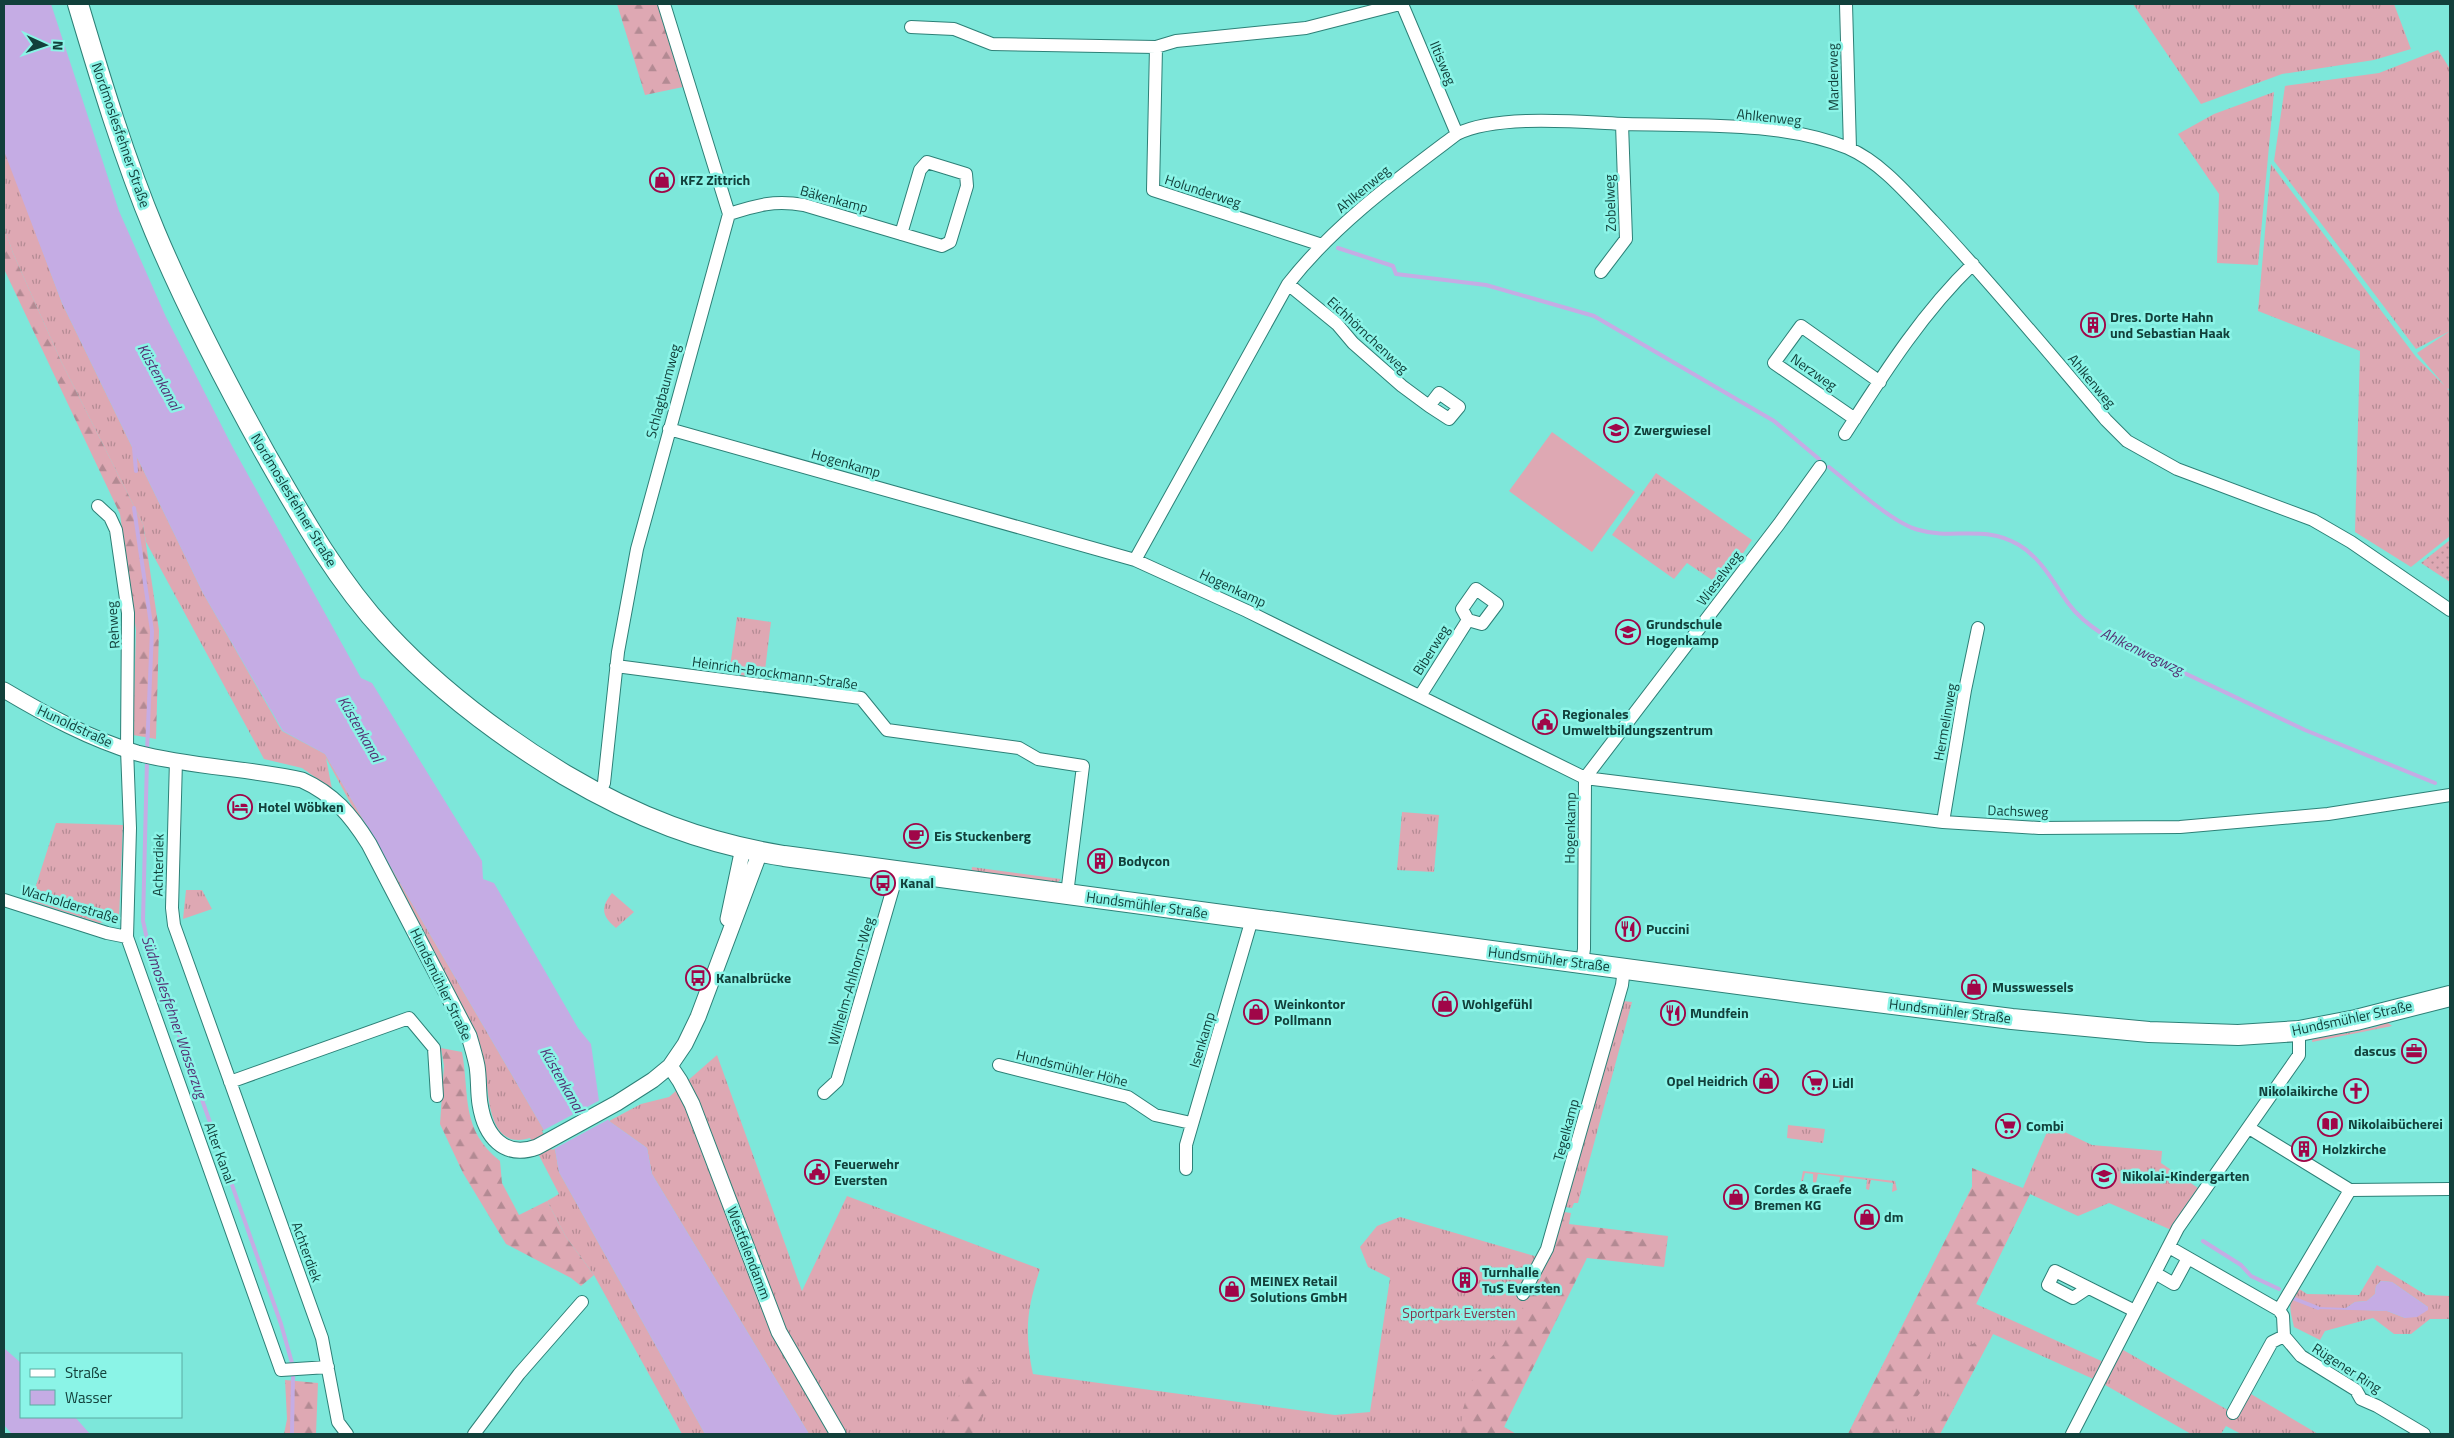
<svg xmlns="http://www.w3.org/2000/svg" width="2454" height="1438" viewBox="0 0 2454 1438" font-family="'Titillium Web',sans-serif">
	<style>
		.grass { fill: url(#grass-tufts); fill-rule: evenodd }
		.forest { fill: url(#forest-firs) }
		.garden { fill: url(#garden-dots) }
		.pitch { fill: #dea8b3 }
		.water { fill: #c5ace4 }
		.pier { fill: #7de7da }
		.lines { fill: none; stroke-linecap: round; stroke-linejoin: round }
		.stream { stroke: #c5ace4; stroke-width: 4 }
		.minor-casing { stroke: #2d8077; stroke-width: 14 }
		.tertiary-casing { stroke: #2d8077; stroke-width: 17 }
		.primary-casing { stroke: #2d8077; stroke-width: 22 }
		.minor { stroke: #fff; stroke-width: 12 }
		.tertiary { stroke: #fff; stroke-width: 15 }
		.primary { stroke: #fff; stroke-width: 20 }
		.labels { text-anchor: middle; stroke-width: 5; stroke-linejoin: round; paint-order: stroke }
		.street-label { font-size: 14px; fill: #12403b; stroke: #8bf4e7 }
		.poi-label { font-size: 14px; font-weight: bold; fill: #12403b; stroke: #8bf4e7; text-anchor: start }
		.park-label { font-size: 14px; fill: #86354c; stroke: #8bf4e7 }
		.water-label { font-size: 15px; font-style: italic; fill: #543275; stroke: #8bf4e7 }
	</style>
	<defs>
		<pattern id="grass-tufts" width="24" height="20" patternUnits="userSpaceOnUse" patternTransform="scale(1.25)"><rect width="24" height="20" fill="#dea8b3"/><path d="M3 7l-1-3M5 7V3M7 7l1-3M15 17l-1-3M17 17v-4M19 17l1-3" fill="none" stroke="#b38a93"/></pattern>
		<pattern id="forest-firs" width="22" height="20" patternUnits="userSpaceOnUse" patternTransform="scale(1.25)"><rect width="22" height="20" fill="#dea8b3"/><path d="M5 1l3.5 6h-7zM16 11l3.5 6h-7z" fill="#b38a93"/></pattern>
		<pattern id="garden-dots" width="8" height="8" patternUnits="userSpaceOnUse" patternTransform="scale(1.25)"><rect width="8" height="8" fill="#dea8b3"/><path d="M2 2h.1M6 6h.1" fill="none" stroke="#b38a93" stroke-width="1.8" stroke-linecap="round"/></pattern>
	</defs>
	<rect width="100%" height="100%" fill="#7de7da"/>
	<path class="grass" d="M2133,4H2394L2411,49L2374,60L2282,74L2201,104Z
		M2438,50L2450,69V331L2416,349L2274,161L2285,86L2379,73Z
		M2274,92L2258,265L2217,263L2219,194L2178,134L2214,114Z
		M4,148L62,303L203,593L282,731L325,754L555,1149L559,1172L705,1434H682L594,1275L566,1237L547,1201L559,1194L530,1138C487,1151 489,1094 485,1067C483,1056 478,1044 475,1034L326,758L332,789L302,768L264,759L146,542L143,524L61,361L13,253L4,227Z
		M2271,164L2416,357L2445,386L2417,353L2450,331V390L2447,388L2450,392V536L2411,567L2355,532L2360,351L2258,311Z
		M1656,473L1752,540L1721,586L1687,563L1674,579L1612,535Z
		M737,617L771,622L764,678L729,674Z
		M1402,812L1439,815L1434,872L1397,870Z
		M56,823L123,825L119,919L99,923L31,901Z
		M972,867L1061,879L1056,884L971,874Z
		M186,890H202L212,909L183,919Z
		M612,893L634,912L616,928C602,916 600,908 612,893Z
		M1623,1001L1632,1002L1578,1203H1574L1572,1208L1565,1207Z
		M2387,1022L2392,1026L2312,1042L2313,1035L2333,1032L2342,1034L2376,1027Z
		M717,1055L802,1291L847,1196L1040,1269C1027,1309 1024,1331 1033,1374L1335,1415L1370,1412L1390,1278L1368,1267L1360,1247L1377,1226L1400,1217L1538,1257L1504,1427L1516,1434H809L652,1174L647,1148L609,1121L641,1104L669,1097Z
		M1788,1125L1825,1129L1823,1143L1787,1138Z
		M2050,1125L2092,1145L2162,1151L2161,1163L2204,1192L2176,1232L2109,1203L2078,1216L2030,1194L1976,1304L2108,1364L2118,1347L2233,1413L2246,1391L2318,1434H2241L2226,1426L2221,1434H2191L2100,1382L1993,1334L1940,1434H1848L1972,1187V1168L2023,1188Z
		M1803,1171L1895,1181L1897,1190L1892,1192L1893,1183L1871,1180L1869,1190L1866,1189L1867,1180L1844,1177L1842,1186H1839L1840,1177L1818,1174L1816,1183L1813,1182V1174L1805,1173L1803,1181H1801Z
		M2377,1265L2426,1295L2450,1296V1319H2430L2411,1334H2394L2373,1318L2325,1331L2320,1340L2294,1327C2290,1309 2287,1304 2298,1288L2307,1294L2359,1295ZM2381,1281L2392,1282L2428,1307L2405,1318L2387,1311L2318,1308H2346L2355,1302L2367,1301L2375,1294L2376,1286Z"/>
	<path class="forest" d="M617,4H659L683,87L645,95Z
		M4,227L13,253L61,361L143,524L159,630L156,739L133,735L136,630L120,514L4,269Z
		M441,1048L462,1052C470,1096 460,1129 500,1161L502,1183L519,1215L547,1201L566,1237L594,1275L581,1286L571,1278L506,1244L463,1173L440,1124L444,1066Z
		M1972,1168L2023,1189L2030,1194L1976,1304L1955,1311L1931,1351L1920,1393L1888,1434H1848L1972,1187Z
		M1564,1212L1571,1213L1569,1224L1668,1236L1664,1267L1587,1258L1504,1427L1516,1434H1461L1462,1412L1474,1375L1503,1345L1554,1248Z
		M1993,1334L1940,1434H1927L1945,1402L1960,1350Z
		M973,1365L995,1383L979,1427L982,1434H941Z
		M285,1380L318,1383L316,1434H284L287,1419Z"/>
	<path class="garden" d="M2450,540V582L2421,563Z"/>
	<path class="pitch" d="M1552,432L1635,492L1592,552L1509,491Z"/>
	<path class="water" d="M4,4H51L119,211L166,317L232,446L361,678L372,683L482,861L483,879L494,883L578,1028L591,1044L599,1101L609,1121L647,1148L652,1174L809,1434H705L559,1172L555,1149L325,754L283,731L203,593L62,303L4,151Z
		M2381,1281L2392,1282L2428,1307V1310L2417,1317L2405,1318L2387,1311L2318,1309V1307L2346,1308L2355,1302L2367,1301L2375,1294L2376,1286Z
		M4,1348L21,1363V1417H75L90,1434H12L4,1425Z"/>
	<path class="pier" d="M602,1099L611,1118L552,1150L542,1131Z"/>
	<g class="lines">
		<path class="stream" d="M1338,248L1393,266L1396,274L1486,285L1594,316L1774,421L1819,459
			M134,448L136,471
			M1829,467C1852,485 1892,523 1919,530C1953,540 1984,524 2019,545C2041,558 2053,582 2068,603C2078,617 2090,626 2104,635L2305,730L2435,783
			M134,508L152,631L147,751
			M147,760L143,921L150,952L281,1324L292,1363
			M2203,1241L2241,1265L2251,1276L2279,1289
			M2295,1299L2318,1308
			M292,1434L293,1376"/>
		<defs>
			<path id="minor" d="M1402,4L1457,134
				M1846,4L1850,149
				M911,27L954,29L992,44L1156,47L1176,41L1306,28L1400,4
				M1156,47L1153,190L1322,245
				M729,214C757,205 774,200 804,205L942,246L950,242L967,186L966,174L927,162L920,170L901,234
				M1601,272L1626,239L1622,124
				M1288,284L1337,324L1353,343L1402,386L1429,406L1439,393L1459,407L1449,419L1429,406
				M1855,419L1774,363L1801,326L1880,382
				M669,429L1135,560L1247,611L1585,778L1584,949L1582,963
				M1845,434C1883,375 1922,313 1973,264
				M98,506L110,517L116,530L128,613L127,749L130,828L127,937L281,1370L328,1367
				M1135,560L1288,284C1335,224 1396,180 1457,134C1497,114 1580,122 1625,124C1696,126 1782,121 1848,148C1882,163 1908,195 1933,221C1993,285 2049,353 2106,420L2127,441L2177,469L2313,520L2351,542L2450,610
				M616,666L861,698L887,730L1019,748L1038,759L1083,766L1067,894
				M1420,696L1468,620L1482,624L1497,604L1476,589L1462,609L1468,620
				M176,760L172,908L174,925L322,1338L338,1422L347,1434
				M1585,778L1943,822L2039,828L2180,827L2328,814L2450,795
				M1585,778L1779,524L1820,467
				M599,795L604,783L618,652L637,549L729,214L664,4
				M1943,822L1965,690L1978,628
				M4,900L107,933L127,937
				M999,1065L1128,1097L1155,1115L1191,1123
				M230,1082L409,1018L434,1048L437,1096
				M824,1093L837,1081L898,871
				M2249,1128L2350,1190
				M1186,1169V1145L1252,919
				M2169,1247L2279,1310
				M2155,1273L2174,1284L2188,1258
				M2088,1288L2073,1298L2048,1285L2055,1271L2135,1311
				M1523,1294L1547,1249L1622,985L1624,968
				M2284,1336L2301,1356L2356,1390L2361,1399L2377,1406L2424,1434
				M2233,1413L2272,1342L2284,1336L2283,1316L2279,1310L2350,1190L2450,1189
				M474,1434L519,1374L582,1302
				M2072,1434L2178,1228L2299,1055V1031"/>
			<path id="tertiary" d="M4,690C46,715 90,739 137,753C190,767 248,768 302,780C333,794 351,815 369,844L469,1036C472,1046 475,1056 477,1066C479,1078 478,1092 480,1104C485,1136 504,1159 537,1147L617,1103L653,1080L670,1066L685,1044L698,1017L760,852
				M728,919L743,848
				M670,1066L680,1081L692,1104L779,1332L838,1434"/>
			<path id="primary" d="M78,4C101,81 124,158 155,232C187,308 225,381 265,453C301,516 336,579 386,633C439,690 499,735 565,775C636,817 703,843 784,856L1805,993L2012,1019L2149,1032L2238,1035L2299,1031L2356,1020L2450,996"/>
		</defs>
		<use href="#minor" class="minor-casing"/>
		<use href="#tertiary" class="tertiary-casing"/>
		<use href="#primary" class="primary-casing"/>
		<use href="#minor" class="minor"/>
		<use href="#tertiary" class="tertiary"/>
		<use href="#primary" class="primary"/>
	</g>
	<defs>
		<symbol id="shop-ring" viewBox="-11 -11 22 22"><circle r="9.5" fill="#8bf4e7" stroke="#a00648" stroke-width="1.5"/><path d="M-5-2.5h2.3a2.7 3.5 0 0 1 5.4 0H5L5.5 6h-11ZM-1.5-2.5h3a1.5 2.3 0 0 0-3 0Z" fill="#a00648"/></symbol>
		<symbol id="building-ring" viewBox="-11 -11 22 22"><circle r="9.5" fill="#8bf4e7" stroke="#a00648" stroke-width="1.5"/><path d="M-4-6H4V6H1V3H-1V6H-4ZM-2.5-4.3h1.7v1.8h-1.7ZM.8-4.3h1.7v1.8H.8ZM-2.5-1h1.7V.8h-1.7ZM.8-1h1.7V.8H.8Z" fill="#a00648"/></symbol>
		<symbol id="school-ring" viewBox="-11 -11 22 22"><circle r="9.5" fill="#8bf4e7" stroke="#a00648" stroke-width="1.5"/><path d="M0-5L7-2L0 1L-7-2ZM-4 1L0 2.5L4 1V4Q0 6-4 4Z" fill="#a00648"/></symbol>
		<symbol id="civic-ring" viewBox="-11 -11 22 22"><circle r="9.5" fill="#8bf4e7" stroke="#a00648" stroke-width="1.5"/><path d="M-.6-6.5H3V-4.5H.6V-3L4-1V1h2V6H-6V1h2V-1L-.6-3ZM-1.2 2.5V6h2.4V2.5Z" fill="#a00648"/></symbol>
		<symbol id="hotel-ring" viewBox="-11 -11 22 22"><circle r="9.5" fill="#8bf4e7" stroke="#a00648" stroke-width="1.5"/><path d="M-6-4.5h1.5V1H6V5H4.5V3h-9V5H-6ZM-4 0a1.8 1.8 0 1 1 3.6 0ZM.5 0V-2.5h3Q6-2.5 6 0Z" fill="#a00648"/></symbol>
		<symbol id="cafe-ring" viewBox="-11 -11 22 22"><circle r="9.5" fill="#8bf4e7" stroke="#a00648" stroke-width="1.5"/><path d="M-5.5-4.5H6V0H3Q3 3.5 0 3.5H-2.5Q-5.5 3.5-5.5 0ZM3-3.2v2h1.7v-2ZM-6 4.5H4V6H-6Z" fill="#a00648"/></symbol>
		<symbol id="bus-ring" viewBox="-11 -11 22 22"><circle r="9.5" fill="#8bf4e7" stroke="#a00648" stroke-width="1.5"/><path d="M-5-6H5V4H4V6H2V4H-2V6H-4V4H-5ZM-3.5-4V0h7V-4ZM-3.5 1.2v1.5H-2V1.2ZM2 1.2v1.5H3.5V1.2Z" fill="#a00648"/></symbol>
		<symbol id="restaurant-ring" viewBox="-11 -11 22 22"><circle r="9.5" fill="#8bf4e7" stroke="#a00648" stroke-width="1.5"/><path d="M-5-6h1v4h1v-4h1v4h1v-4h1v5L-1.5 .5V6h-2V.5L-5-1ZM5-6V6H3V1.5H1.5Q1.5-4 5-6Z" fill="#a00648"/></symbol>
		<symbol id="office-ring" viewBox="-11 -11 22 22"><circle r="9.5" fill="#8bf4e7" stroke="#a00648" stroke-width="1.5"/><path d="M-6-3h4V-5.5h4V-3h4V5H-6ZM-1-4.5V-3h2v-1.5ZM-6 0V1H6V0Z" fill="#a00648"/></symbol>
		<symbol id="supermarket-ring" viewBox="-11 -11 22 22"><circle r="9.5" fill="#8bf4e7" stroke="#a00648" stroke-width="1.5"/><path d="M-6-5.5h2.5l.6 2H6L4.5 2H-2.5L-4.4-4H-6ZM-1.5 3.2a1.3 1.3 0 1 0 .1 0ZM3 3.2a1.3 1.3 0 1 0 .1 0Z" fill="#a00648"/></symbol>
		<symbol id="church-ring" viewBox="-11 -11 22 22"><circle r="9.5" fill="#8bf4e7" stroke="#a00648" stroke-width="1.5"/><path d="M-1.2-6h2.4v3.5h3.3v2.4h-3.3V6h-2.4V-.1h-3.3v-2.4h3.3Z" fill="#a00648"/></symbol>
		<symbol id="library-ring" viewBox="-11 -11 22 22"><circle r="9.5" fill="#8bf4e7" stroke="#a00648" stroke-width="1.5"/><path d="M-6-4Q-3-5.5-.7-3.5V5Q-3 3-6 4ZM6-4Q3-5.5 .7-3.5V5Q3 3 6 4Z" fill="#a00648"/></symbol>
	</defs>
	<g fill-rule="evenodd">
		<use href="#shop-ring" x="648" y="166" width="28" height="28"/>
		<use href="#building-ring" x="2079" y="311" width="28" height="28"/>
		<use href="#school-ring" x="1602" y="416" width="28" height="28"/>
		<use href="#school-ring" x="1614" y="618" width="28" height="28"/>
		<use href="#civic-ring" x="1531" y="708" width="28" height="28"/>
		<use href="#hotel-ring" x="226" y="793" width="28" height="28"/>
		<use href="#cafe-ring" x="902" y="822" width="28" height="28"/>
		<use href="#building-ring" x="1086" y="847" width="28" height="28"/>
		<use href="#bus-ring" x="869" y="869" width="28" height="28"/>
		<use href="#restaurant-ring" x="1614" y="915" width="28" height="28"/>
		<use href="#bus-ring" x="684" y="964" width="28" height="28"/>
		<use href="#shop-ring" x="1960" y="973" width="28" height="28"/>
		<use href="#shop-ring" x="1431" y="990" width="28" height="28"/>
		<use href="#shop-ring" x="1242" y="998" width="28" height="28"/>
		<use href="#restaurant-ring" x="1659" y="999" width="28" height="28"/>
		<use href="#office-ring" x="2400" y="1037" width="28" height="28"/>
		<use href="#shop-ring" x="1752" y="1067" width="28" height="28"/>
		<use href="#supermarket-ring" x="1801" y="1069" width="28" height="28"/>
		<use href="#church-ring" x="2342" y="1077" width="28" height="28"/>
		<use href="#library-ring" x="2316" y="1110" width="28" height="28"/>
		<use href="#supermarket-ring" x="1994" y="1112" width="28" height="28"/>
		<use href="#building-ring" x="2290" y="1135" width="28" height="28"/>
		<use href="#civic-ring" x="803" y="1158" width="28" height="28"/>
		<use href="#school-ring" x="2090" y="1162" width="28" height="28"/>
		<use href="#shop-ring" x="1722" y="1183" width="28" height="28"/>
		<use href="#shop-ring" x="1853" y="1203" width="28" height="28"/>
		<use href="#building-ring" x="1451" y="1266" width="28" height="28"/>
		<use href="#shop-ring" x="1218" y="1275" width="28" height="28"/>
	</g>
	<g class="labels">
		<g class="street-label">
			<text transform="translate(1443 63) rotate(67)" y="5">Iltisweg</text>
			<text transform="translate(1833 77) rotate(-91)" y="5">Marderweg</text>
			<text transform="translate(1769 117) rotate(6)" y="5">Ahlkenweg</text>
			<text transform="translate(121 135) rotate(71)" y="5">Nordmoslesfehner Straße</text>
			<text transform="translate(1363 189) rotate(-40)" y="5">Ahlkenweg</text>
			<text transform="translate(1203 191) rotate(18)" y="5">Holunderweg</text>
			<text transform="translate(834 199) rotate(15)" y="5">Bäkenkamp</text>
			<text transform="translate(1610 203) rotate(-92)" y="5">Zobelweg</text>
			<text transform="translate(1368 335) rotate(43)" y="5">Eichhörnchenweg</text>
			<text transform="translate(1814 372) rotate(35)" y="5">Nerzweg</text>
			<text transform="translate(2092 381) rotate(50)" y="5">Ahlkenweg</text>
			<text transform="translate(663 391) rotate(-75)" y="5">Schlagbaumweg</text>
			<text transform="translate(846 463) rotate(16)" y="5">Hogenkamp</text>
			<text transform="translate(294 500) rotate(59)" y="5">Nordmoslesfehner Straße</text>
			<text transform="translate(1719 578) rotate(-53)" y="5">Wieselweg</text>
			<text transform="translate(1233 588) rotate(25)" y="5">Hogenkamp</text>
			<text transform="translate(113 625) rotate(-94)" y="5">Rehweg</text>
			<text transform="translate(1431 650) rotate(-58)" y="5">Biberweg</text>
			<text transform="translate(775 673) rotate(8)" y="5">Heinrich-Brockmann-Straße</text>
			<text transform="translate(1945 722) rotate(-80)" y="5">Hermelinweg</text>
			<text transform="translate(75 726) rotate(25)" y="5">Hunoldstraße</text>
			<text transform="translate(2018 811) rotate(2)" y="5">Dachsweg</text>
			<text transform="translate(1570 828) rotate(-89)" y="5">Hogenkamp</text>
			<text transform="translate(158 865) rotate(-89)" y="5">Achterdiek</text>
			<text transform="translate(70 904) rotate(17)" y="5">Wacholderstraße</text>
			<text transform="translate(1147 905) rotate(8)" y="5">Hundsmühler Straße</text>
			<text transform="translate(1549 959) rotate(7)" y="5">Hundsmühler Straße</text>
			<text transform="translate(851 981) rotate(-74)" y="5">Wilhelm-Ahlhorn-Weg</text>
			<text transform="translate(441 984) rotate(64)" y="5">Hundsmühler Straße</text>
			<text transform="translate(1950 1011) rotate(7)" y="5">Hundsmühler Straße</text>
			<text transform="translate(2352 1018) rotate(-12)" y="5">Hundsmühler Straße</text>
			<text transform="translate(1202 1040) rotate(-73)" y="5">Isenkamp</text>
			<text transform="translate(1072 1068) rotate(14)" y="5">Hundsmühler Höhe</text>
			<text transform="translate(1566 1130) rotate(-75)" y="5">Tegelkamp</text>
			<text transform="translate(220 1153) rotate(70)" y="5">Alter Kanal</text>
			<text transform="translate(307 1252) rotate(70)" y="5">Achterdiek</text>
			<text transform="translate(749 1253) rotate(69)" y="5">Westfalendamm</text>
			<text transform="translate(2347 1368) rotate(33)" y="5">Rügener Ring</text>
		</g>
		<g class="poi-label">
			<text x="680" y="185">KFZ Zittrich</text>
			<text x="2110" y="322">Dres. Dorte Hahn<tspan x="2110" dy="16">und Sebastian Haak</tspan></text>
			<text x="1634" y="435">Zwergwiesel</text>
			<text x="1646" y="629">Grundschule<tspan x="1646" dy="16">Hogenkamp</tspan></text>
			<text x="1562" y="719">Regionales<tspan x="1562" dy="16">Umweltbildungszentrum</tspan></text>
			<text x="258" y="812">Hotel Wöbken</text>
			<text x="934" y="841">Eis Stuckenberg</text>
			<text x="1118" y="866">Bodycon</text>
			<text x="900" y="888">Kanal</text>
			<text x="1646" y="934">Puccini</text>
			<text x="716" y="983">Kanalbrücke</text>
			<text x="1992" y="992">Musswessels</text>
			<text x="1274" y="1009">Weinkontor<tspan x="1274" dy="16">Pollmann</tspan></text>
			<text x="1462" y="1009">Wohlgefühl</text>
			<text x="1690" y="1018">Mundfein</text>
			<text x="2396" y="1056" text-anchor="end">dascus</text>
			<text x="1748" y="1086" text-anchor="end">Opel Heidrich</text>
			<text x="1832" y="1088">Lidl</text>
			<text x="2338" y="1096" text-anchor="end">Nikolaikirche</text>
			<text x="2348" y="1129">Nikolaibücherei</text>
			<text x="2026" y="1131">Combi</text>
			<text x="2322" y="1154">Holzkirche</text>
			<text x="834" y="1169">Feuerwehr<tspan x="834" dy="16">Eversten</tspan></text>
			<text x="2122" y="1181">Nikolai-Kindergarten</text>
			<text x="1754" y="1194">Cordes &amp; Graefe<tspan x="1754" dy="16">Bremen KG</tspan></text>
			<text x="1884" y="1222">dm</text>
			<text x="1482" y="1277">Turnhalle<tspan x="1482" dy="16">TuS Eversten</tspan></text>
			<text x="1250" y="1286">MEINEX Retail<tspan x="1250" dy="16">Solutions GmbH</tspan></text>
		</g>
		<g class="park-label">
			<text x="1459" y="1318">Sportpark Eversten</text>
		</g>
		<g class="water-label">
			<text transform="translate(159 377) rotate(61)" y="5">Küstenkanal</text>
			<text transform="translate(2143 652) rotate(26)" y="5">Ahlkenwegwzg.</text>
			<text transform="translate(360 729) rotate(60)" y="5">Küstenkanal</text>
			<text transform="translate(174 1017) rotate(71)" y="5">Südmoslesfehner Wasserzug</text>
			<text transform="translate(562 1080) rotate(60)" y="5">Küstenkanal</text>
		</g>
	</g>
	<rect width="2454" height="1438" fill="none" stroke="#12403b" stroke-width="10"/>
	<rect x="20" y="1353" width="162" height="65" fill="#8bf4e7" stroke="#5baca2"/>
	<rect x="30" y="1369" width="25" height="8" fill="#ffffff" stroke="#5baca2"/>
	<text x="65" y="1378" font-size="15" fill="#12403b">Straße</text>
	<rect x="30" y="1390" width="25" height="15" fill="#c5ace4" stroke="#5baca2"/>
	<text x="65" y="1403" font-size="15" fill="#12403b">Wasser</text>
	<g transform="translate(45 45) rotate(93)" stroke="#8bf4e7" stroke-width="4" paint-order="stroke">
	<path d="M0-4L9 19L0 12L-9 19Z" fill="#12403b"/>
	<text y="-8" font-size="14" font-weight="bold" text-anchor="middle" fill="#12403b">N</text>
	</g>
</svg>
